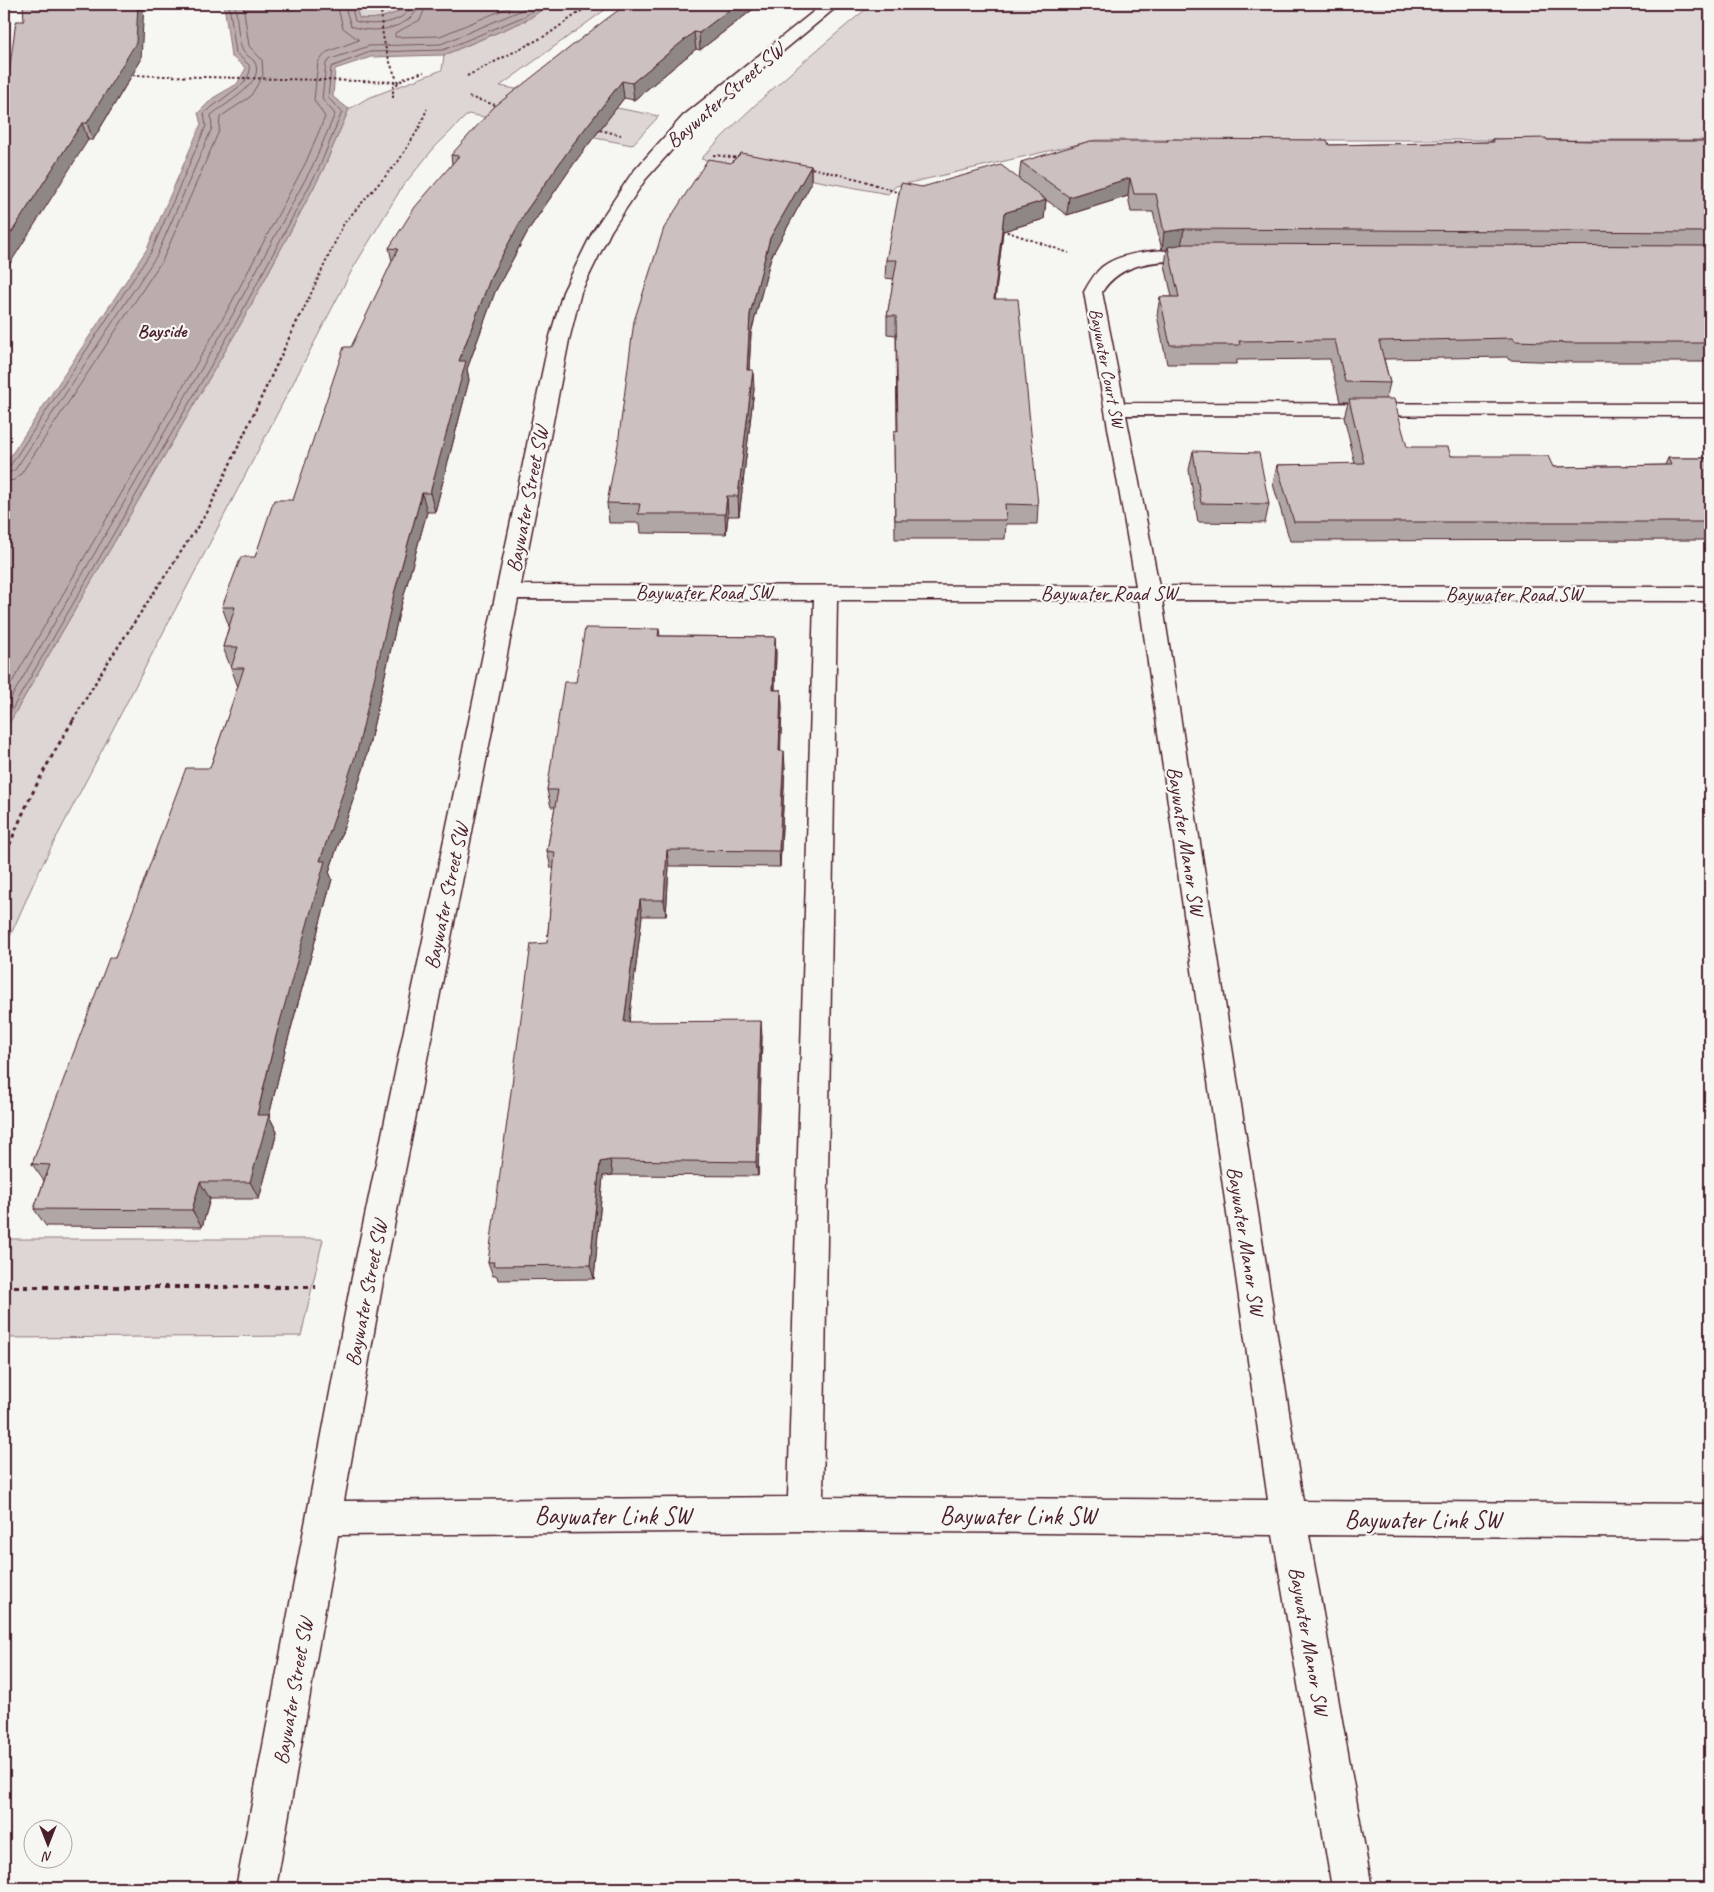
<svg xmlns="http://www.w3.org/2000/svg" width="1714" height="1892" viewBox="0 0 1714 1892" font-family="Caveat,sans-serif">
	<style>
		.green { fill: #ddd6d5; stroke: #947a80 }
		.water { fill: #bbadae; stroke: #8e747a }
		.lines { fill: none; stroke-linecap: round; stroke-linejoin: round }
		.shore { stroke: #77585f; stroke-width: 1 }
		.minor-casing { stroke: #4a1f2b; stroke-width: 3 }
		.path-far3 { stroke: #4a1f2b; stroke-width: 2; stroke-dasharray: 2.5 2.5; stroke-linecap: butt }
		.path-far2 { stroke: #4a1f2b; stroke-width: 2.5; stroke-dasharray: 3 3; stroke-linecap: butt }
		.path-far1 { stroke: #4a1f2b; stroke-width: 3; stroke-dasharray: 4 4; stroke-linecap: butt }
		.path { stroke: #4a1f2b; stroke-width: 4; stroke-dasharray: 5 5; stroke-linecap: butt }
		.minor { fill: #f6f6f2; fill-rule: evenodd }
		.wall { fill: #afa6a5; stroke: #4a1f2b }
		.shaded-wall { fill: #8f8786; stroke: #4a1f2b }
		.building { fill: #ccc1c0; stroke: #4a1f2b }
		.labels { text-anchor: middle; stroke-width: 4.5; stroke-linejoin: round; paint-order: stroke }
		.far-street-label { font-size: 18px; fill: #4a1f2b; stroke: #f6f6f2 }
		.far-neighbourhood-label { font-size: 19px; font-weight: bold; fill: #4a1f2b; stroke: #f6f6f2 }
		.street-label { font-size: 21px; fill: #4a1f2b; stroke: #f6f6f2 }
		.near-street-label { font-size: 25px; fill: #4a1f2b; stroke: #f6f6f2 }
	</style>
	<rect width="100%" height="100%" fill="#f6f6f2"/>
	<filter id="ink" filterUnits="userSpaceOnUse"><feTurbulence type="fractalNoise" baseFrequency=".02" numOctaves="2"/><feDisplacementMap in="SourceGraphic" scale="10" xChannelSelector="R" yChannelSelector="G"/><feConvolveMatrix kernelMatrix="1 2 1 2 8 2 1 2 1" color-interpolation-filters="sRGB"/></filter>
	<g filter="url(#ink)">
		<path class="green" d="M355,4H411C395,15 378,21 359,18Z
			M550,4H613L500,86L659,116L632,145L468,114L434,148L402,187L352,270L38,873L4,950V732L243,320L323,170L349,109L368,98L442,70L444,55L527,20Z
			M872,4H1710V140H1096L896,186L888,194L701,159C754,102 813,53 872,4Z
			M4,1239H323L301,1336L4,1338Z"/>
		<path class="water" d="M224,4H355L359,18C378,21 395,15 411,4H550L527,20L444,55L371,57L335,69L333,97L349,109L323,170L243,320L4,732V466L147,249L201,124L198,113L213,98L237,84L246,68L231,56Z"/>
		<g class="lines">
			<path class="shore" d="M344,4L351,26C374,35 411,29 420,4
				M351,4L355,21C373,27 405,24 413,4
				M427,4L420,20L395,33V37L440,36L517,4
				M4,468L10,466L151,252L206,126L204,113L244,83L250,72L249,65L236,53L229,4
				M4,475L15,470L157,255L212,128L211,115C223,105 268,82 254,61C251,57 245,55 243,51C238,43 237,15 235,4
				M4,482L14,480L21,474L163,259L219,131L220,117L250,97L263,75L262,60L249,46L243,4
				M4,696L227,311L306,162L325,117L314,100L318,62L327,52L359,40L343,28L337,4
				M4,710L233,314L313,165L335,114L322,99L326,63L331,59L369,46L441,44L522,10L531,4
				M4,723L239,317L319,168L342,112L328,98L331,67L370,52L443,50L525,16L542,4"/>
			<defs>
				<path id="minor" d="M823,4H840L695,124L645,180L611,231L581,292L569,340L521,585L1136,586L1084,292C1089,283 1094,274 1102,267C1126,248 1175,250 1204,249L1211,251L1213,255L1211,259L1204,261C1168,261 1124,257 1102,292L1124,403L1710,404V416L1126,415L1159,586L1710,587V601L1162,600L1303,1501L1710,1504V1538L1309,1535L1372,1888H1332L1273,1535L805,1531L338,1535L276,1888H236L350,1287L549,340L563,292L593,231L632,173L683,116ZM518,599L814,600L788,1497L344,1501L382,1287ZM837,600H1139L1268,1500L823,1497Z"/>
			</defs>
			<use href="#minor" class="minor-casing"/>
			<path class="path-far3" d="M128,75L398,82C387,58 379,31 382,4
				M467,76L547,35L591,4
				M469,97L499,106
				M393,98V87L405,78L424,72
				M595,129L621,135
				M713,155L739,158
				M807,167L862,180L902,194
				M1002,230L1069,253
				M300,317L344,223L398,162L419,128L427,109"/>
			<path class="path-far2" d="M73,720L106,665L208,511L300,315"/>
			<path class="path-far1" d="M4,860C22,810 46,764 74,719"/>
			<path class="path" d="M4,1287H316"/>
			<use href="#minor" class="minor"/>
		</g>
		<path class="wall" d="M627,4H760L700,50L696,49L634,100L624,98L575,162L529,229L495,292L467,369L469,380L435,512H427L399,613L364,767L329,872L332,879L284,1054L269,1116L277,1132L259,1199H210L202,1227L46,1226L34,1209L44,1181L32,1164L115,958L210,768L238,687L231,668V666H230L223,647L229,626L222,607L293,500L392,261L389,248L452,164L451,155Z
			M141,60L93,140H88L8,80Z
			M1168,139L1329,145L1491,142L1492,139L1595,141H1710V362H1565L1509,360L1507,357L1384,359L1390,383L1386,399L1407,447L1451,456L1553,467L1665,465L1668,458H1710V540L1290,541L1273,484L1277,465L1355,464L1344,417L1348,402H1340L1330,359L1237,360L1236,364H1167L1157,315L1160,297H1172L1165,265L1167,250H1162L1153,212H1131L1128,196L1067,215L1034,191L1046,200L1044,219L1003,231L995,299L1038,505L1037,524H1006L1005,539H895L894,431H897L896,335L887,334V316L894,279L885,278L886,260L922,187L1019,179L1021,162L1168,141Z
			M731,163L811,166V184L771,257L751,333L749,370L754,389L739,516H728L726,534L641,533L640,523H609L607,503Z
			M1193,451L1269,504L1265,523L1198,522L1189,470Z
			M659,629L660,636L775,637L776,654L775,690H781L782,707L780,751L785,767L780,867L669,866L666,916H642L629,1022L762,1036L758,1176L613,1175L603,1176L594,1279L498,1280L497,1276H493L488,1262L547,943L554,868H551L547,851L555,807H551L547,790L576,682Z"/>
		<path class="shaded-wall" d="M138,4H144L141,60L93,140L87,123Z
			M737,4H760L700,50L699,33Z
			M694,32L696,49L634,100L632,83Z
			M622,81L624,98L575,162L529,229L495,292L467,369L469,380L435,512L430,493L459,361L492,274L526,211L573,144Z
			M82,123L88,140L4,273V244Z
			M811,166V184L771,257L751,333L748,389L747,370L750,314L770,238Z
			M1130,178L1128,196L1067,215L1069,197Z
			M1046,200L1044,219L1003,231L993,318L994,299L1004,213Z
			M1184,229L1181,247H1168L1167,250H1162L1164,232Z
			M753,370L754,389L739,516L738,496Z
			M422,493L427,512L399,613L364,767L329,872L332,879L284,1054L269,1116L277,1132L259,1199L250,1182L257,1115L276,1036L320,861Z
			M727,496L728,516L726,534L725,514Z
			M775,637L776,654L774,707L773,690Z
			M781,690L782,707L780,767L779,751Z
			M784,751L785,767L780,867L779,851Z
			M667,850L669,866L666,916L664,900Z
			M640,900L642,916L627,1038L624,1022Z
			M761,1021L762,1036L758,1176L756,1162Z
			M610,1160L613,1175L603,1176L594,1279L590,1265L600,1162Z
			M200,1182L210,1199L202,1227L192,1210Z"/>
		<path class="building" d="M23,4H138L136,43L87,123H82L4,244V85L8,80L16,21H24Z
			M627,4H737L699,33L694,32L632,83L622,81L573,144L526,211L492,274L459,361H466L430,493H422L394,594L358,748L320,861H325L276,1036L257,1115H269L250,1182H200L192,1210L34,1209L50,1165L32,1164L109,958H115L186,768H210L244,668H231L238,647H223L235,607H222L241,557H255L274,500H293L344,347H351L398,249L389,248L415,207L459,156L451,155L494,107L605,20Z
			M1546,138L1547,140L1595,141H1710V232L1184,229L1164,232L1156,194H1134L1130,178L1069,197L1021,162L1090,141H1168V139L1327,140L1329,145L1494,142L1492,139Z
			M741,153L811,166L770,238L750,314L747,370H753L738,496H727L725,514H638L640,504L607,503L618,444L634,321L664,228L708,159L731,163Z
			M1001,165L1046,200L1004,213L994,299H1018L1038,505L1005,504L1006,520H895L894,431H898L896,316H887L897,260H886L901,183L922,187Z
			M1184,244L1710,246V343H1572L1515,341L1513,338L1379,341L1390,383L1345,382L1335,340L1239,341L1240,345H1170L1160,297H1179L1168,247Z
			M1349,399H1394L1407,447H1448L1451,456H1548L1553,467L1671,465L1668,458H1710V522H1294L1277,465L1364,463Z
			M1193,451L1259,453L1269,504L1201,503Z
			M585,628L659,629L658,636L775,637L773,690H781L779,751H784L779,851L667,850L664,900H640L624,1022L761,1021L756,1162L610,1160L600,1162L590,1265L493,1266L494,1262H488L531,944L547,943L555,852L547,851L558,790H547L564,682H576Z"/>
	</g>
	<g class="labels">
		<g class="far-street-label">
			<text transform="translate(1107 368) rotate(79)" y="6">Baywater Court SW</text>
		</g>
		<g class="far-neighbourhood-label">
			<text x="162" y="337">Bayside</text>
		</g>
		<g class="street-label">
			<text transform="translate(725 95) rotate(-41)" y="7">Baywater Street SW</text>
			<text transform="translate(527 499) rotate(-79)" y="7">Baywater Street SW</text>
			<text x="704" y="599">Baywater Road SW</text>
			<text x="1109" y="600">Baywater Road SW</text>
			<text x="1514" y="601">Baywater Road SW</text>
			<text transform="translate(1186 841) rotate(81)" y="7">Baywater Manor SW</text>
			<text transform="translate(446 896) rotate(-78)" y="7">Baywater Street SW</text>
			<text transform="translate(1246 1241) rotate(81)" y="7">Baywater Manor SW</text>
			<text transform="translate(366 1293) rotate(-79)" y="7">Baywater Street SW</text>
			<text transform="translate(1309 1641) rotate(80)" y="7">Baywater Manor SW</text>
			<text transform="translate(293 1691) rotate(-80)" y="7">Baywater Street SW</text>
		</g>
		<g class="near-street-label">
			<text x="613" y="1524">Baywater Link SW</text>
			<text x="1018" y="1524">Baywater Link SW</text>
			<text x="1423" y="1528">Baywater Link SW</text>
		</g>
	</g>
	<rect width="1714" height="1892" fill="none" stroke="#f6f6f2" stroke-width="20"/>
	<rect x="10" y="10" width="1694" height="1872" fill="none" stroke="#4a1f2b" stroke-width="2" filter="url(#ink)"/>
	<g transform="translate(48 1844) rotate(180)"><circle r="24" fill="#f6f6f2" stroke="#b1a0a2"/>
	<path d="M0-4L9 19L0 12L-9 19Z" fill="#4a1f2b"/>
	<text y="-8" font-size="14" font-weight="bold" text-anchor="middle" fill="#4a1f2b">N</text>
	</g>
</svg>
